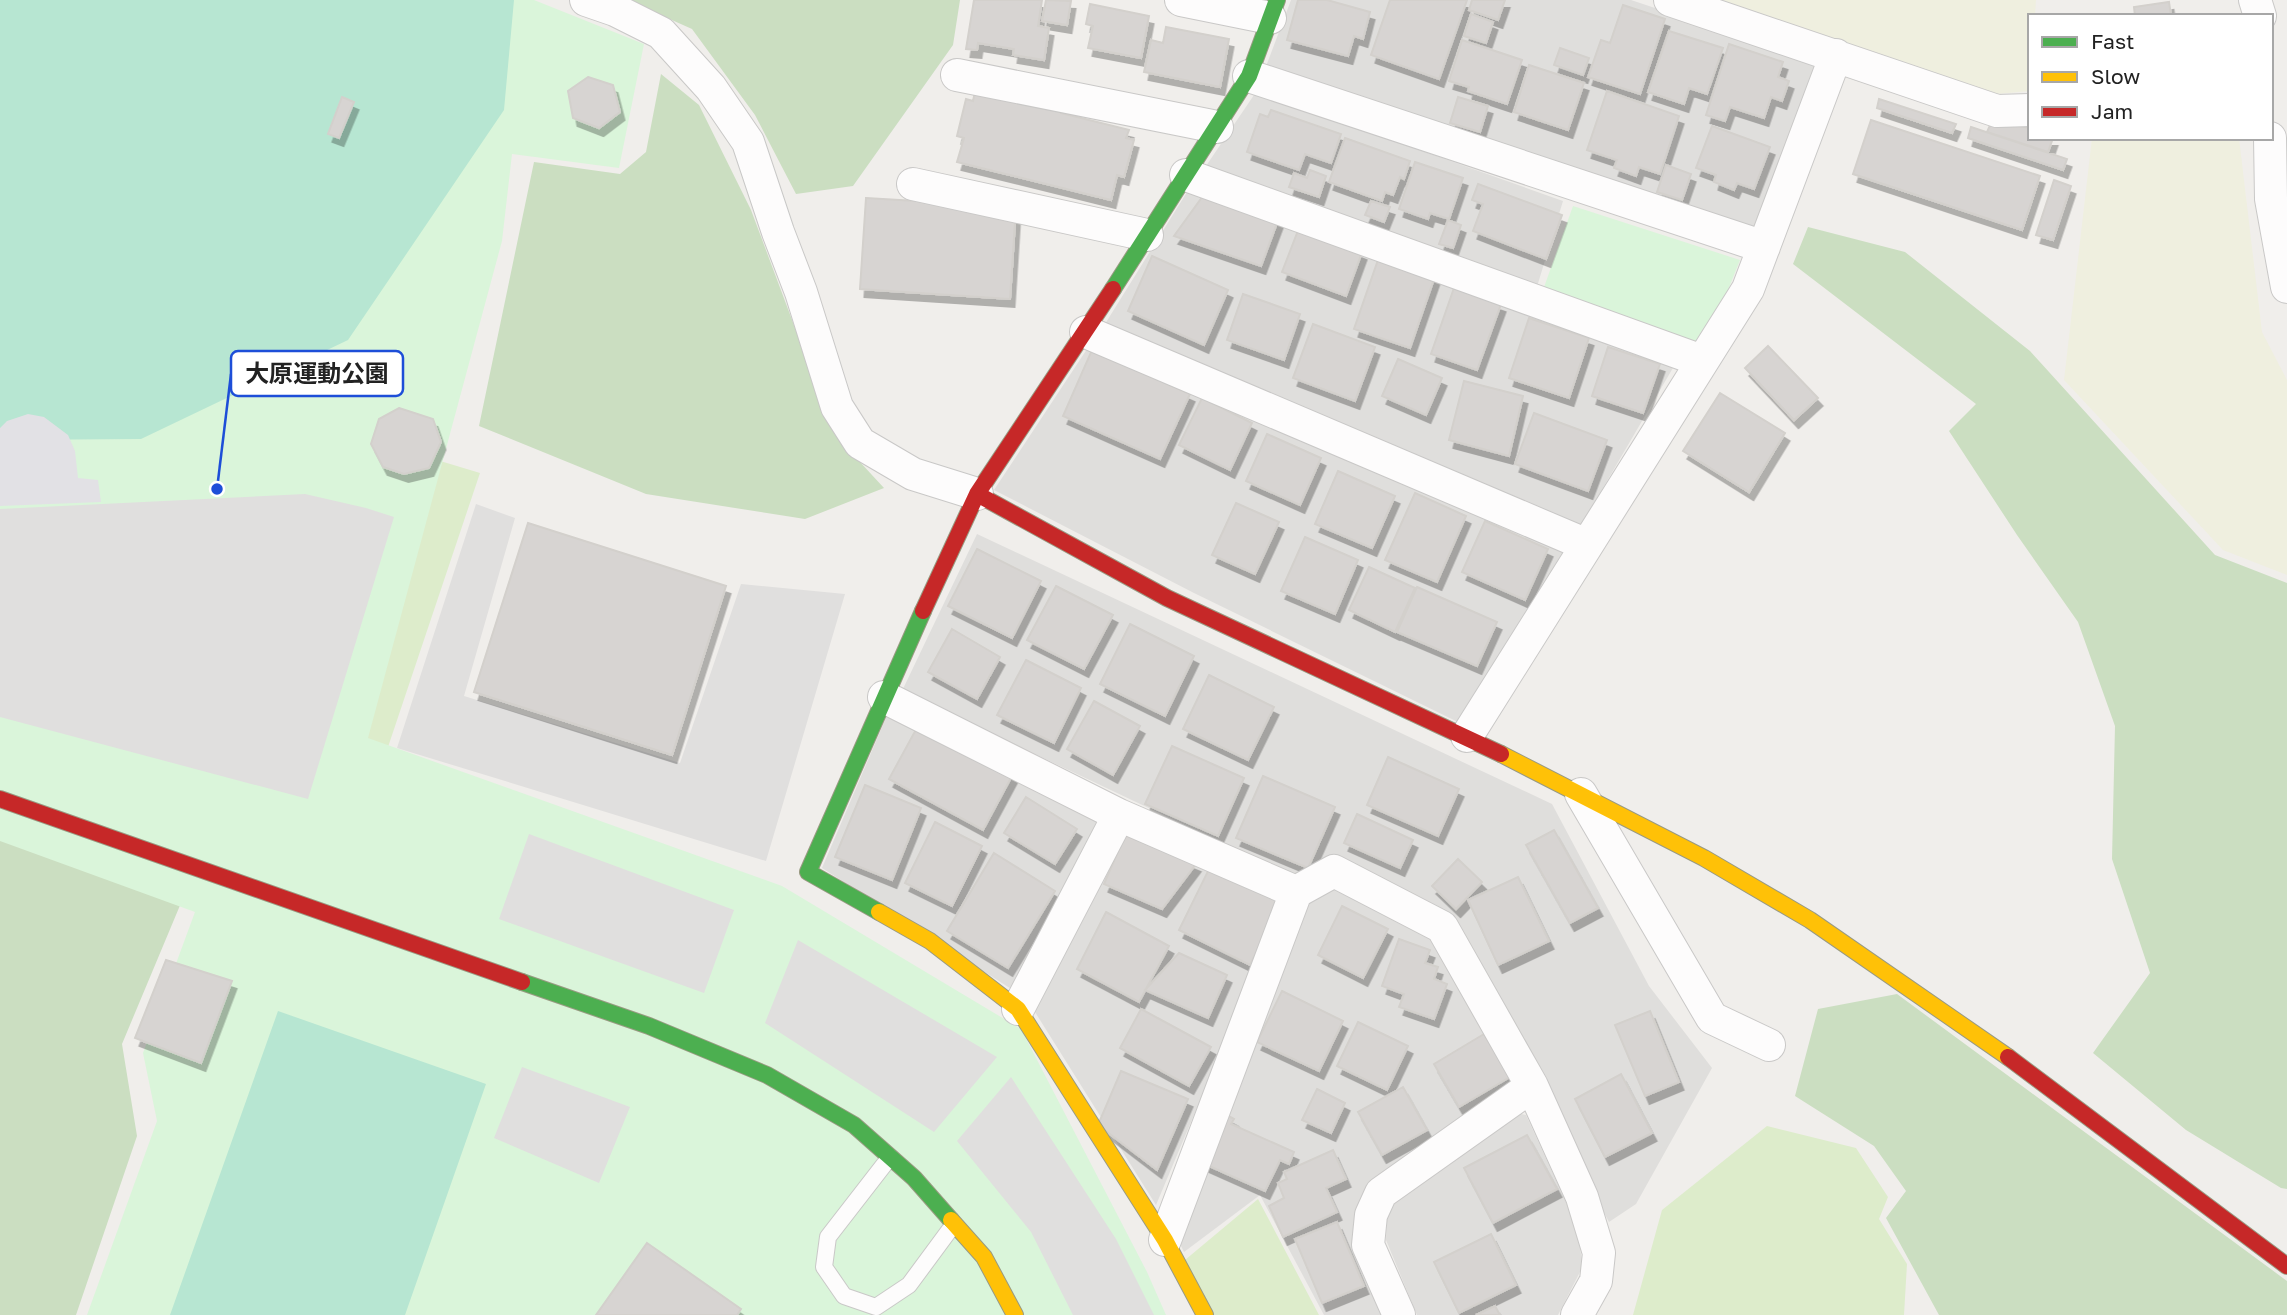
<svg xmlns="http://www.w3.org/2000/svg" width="2287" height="1315" viewBox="0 0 2287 1315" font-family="'Golos Text','Noto Sans JP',sans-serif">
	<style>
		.residential { fill: #dfdedc }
		.farmland { fill: #efefdf }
		.grass { fill: #ddeccb }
		.forest { fill: #cbdec1 }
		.park { fill: #daf5da }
		.pitch { fill: #b7e6d2 }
		.parking { fill: #e0dfde }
		.plaza { fill: #e2e1e5 }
		.building { fill: #d7d4d2; stroke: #d3d0cc; stroke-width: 2; filter: url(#shadow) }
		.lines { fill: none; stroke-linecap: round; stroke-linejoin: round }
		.lane-casing { stroke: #c9c8c7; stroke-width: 18 }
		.street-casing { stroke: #c9c8c7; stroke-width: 34 }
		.fast-casing { stroke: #999a82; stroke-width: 18 }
		.slow-casing { stroke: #999a82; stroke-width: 18 }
		.jam-casing { stroke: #999a82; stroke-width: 18 }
		.lane { stroke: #fdfcfc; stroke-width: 16 }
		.street { stroke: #fdfcfc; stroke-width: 32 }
		.fast { stroke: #4caf50; stroke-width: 16 }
		.slow { stroke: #ffc107; stroke-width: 16 }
		.jam { stroke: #c62828; stroke-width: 16 }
		.leader { fill: none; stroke: #1d4ed8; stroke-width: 2.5 }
		.callout-dot { fill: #1d4ed8; stroke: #fff; stroke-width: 2.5 }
		.callout { fill: #fff; stroke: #1d4ed8; stroke-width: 2.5 }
		.callout-label { font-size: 24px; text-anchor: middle; font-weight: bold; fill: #222 }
	</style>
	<defs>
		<filter id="shadow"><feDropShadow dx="4.5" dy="8" stdDeviation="0" flood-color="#0004"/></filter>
	</defs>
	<rect width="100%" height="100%" fill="#f0eeeb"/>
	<path class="residential" d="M1291,0H1631L1817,62L1755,231L1265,69Z
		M1256,92L1563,201L1536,290L1206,166Z
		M1192,184L1677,361L1579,529L1105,324Z
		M1091,343L1566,547L1460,723L1194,593L994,490Z
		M977,534L1552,804L1649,986L1712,1068L1636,1204L1609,1222L1449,917L1296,878L902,691Z
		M888,713L1103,817L1016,992L822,868Z
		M1123,826L1287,894L1156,1205L1035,1012Z
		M1336,885L1435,932L1524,1081L1373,1179L1357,1213L1390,1315H1324L1260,1195L1184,1252L1175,1234L1303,905Z
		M1516,1113L1526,1115L1576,1224L1583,1266L1558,1315H1417L1386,1240L1387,1209Z"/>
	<path class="farmland" d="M1718,0H2036L2035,16H2030V91L1996,94Z
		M2092,138H2239L2262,332L2287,380V575L2223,550L2064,380Z"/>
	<path class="grass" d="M437,460L480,473L387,750L305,866Z
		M1767,1126L1856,1148L1888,1197L1879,1219L1907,1264L1904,1315H1633L1662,1210Z
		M1258,1199L1319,1315H1214L1185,1260Z"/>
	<path class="forest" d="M627,0H960L953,45L853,186L796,194L755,115L692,29Z
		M661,74L699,105L751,210L835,435L884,488L805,519L646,494L479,426L534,162L620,174L646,152Z
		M1808,227L1905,252L2030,351L2215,555L2287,583V1189L2281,1188L2186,1130L2093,1053L2150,973L2112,859L2115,726L2078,622L2017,535L1949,431L1976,404L1793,264Z
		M0,839L181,903L122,1044L137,1136L76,1315H0Z
		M1897,994L2287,1281V1315H1939L1886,1218L1906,1191L1874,1146L1795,1096L1818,1009Z"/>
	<path class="park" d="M0,0H534L644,44L619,168L512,154L502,241L368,738L782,886L1021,1029L1147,1272L1166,1315H87L157,1121L143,1053L195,912L0,841Z
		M1573,206L1740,260L1716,320L1695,344L1543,290Z"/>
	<path class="pitch" d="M0,0H514L504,110L348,340L141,439L0,440Z
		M278,1011L486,1084L405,1315H170Z"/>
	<path class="parking" d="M305,494L366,508L394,517L308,799L0,717V509Z
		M476,504L515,518L464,696L680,763L741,584L845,594L766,861L397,748Z
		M529,834L734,910L704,993L499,919Z
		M798,940L997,1057L934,1132L765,1023Z
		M522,1067L630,1107L599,1183L494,1138Z
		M1011,1077L1116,1239L1154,1315H1073L1031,1232L957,1141Z"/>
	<path class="plaza" d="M28,414L44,417L68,435L75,451L78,478L98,480L101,502L0,506V428L7,421Z"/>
	<path class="building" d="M974,0H1042L1038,26L1049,28L1044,60L1013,55L1014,49L978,43L977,50L966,49Z
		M1046,0L1071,1L1067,25L1042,21Z
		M1298,0H1327L1370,12L1363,39L1354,36L1348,56L1287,40Z
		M1390,0H1467L1439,79L1371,55Z
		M1472,0H1505L1498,20L1469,10Z
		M2169,2L2171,16H2135L2134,7Z
		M1090,4L1149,16L1141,58L1088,48L1093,26L1086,24Z
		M1623,5L1665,19L1640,94L1588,77L1601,40L1610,43Z
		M1471,14L1493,22L1486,43L1464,36Z
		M1166,27L1229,39L1220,87L1144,72L1151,40L1163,43Z
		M1669,31L1723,48L1707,94L1689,88L1684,104L1648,92Z
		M1462,40L1522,60L1507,104L1468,91L1469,87L1449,81Z
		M1729,44L1783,62L1778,77L1789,81L1782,101L1771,97L1764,118L1730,107L1725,121L1706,115Z
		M1560,48L1589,58L1583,75L1554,65Z
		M1529,65L1584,83L1568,130L1514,112Z
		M588,77L613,85L620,112L599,128L573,118L568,91Z
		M1607,91L1679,116L1660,174L1639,167L1636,176L1614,168L1617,160L1587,150Z
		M975,92L1041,108L1044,99L1063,105L1061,113L1129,130L1126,138L1134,140L1124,177L1117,175L1111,200L957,162L964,138L957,136L966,99L973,101Z
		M342,97L354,102L339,138L328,134Z
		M1458,97L1488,106L1480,132L1450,123Z
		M1879,99L1956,124L1952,133L1877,108Z
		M1271,110L1341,134L1331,163L1305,154L1299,170L1247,152L1260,114L1268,117Z
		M1871,120L2040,176L2022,230L1853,174Z
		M1992,121L2030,128V138H2053L2048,152L1987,132Z
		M1712,126L1770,147L1754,189L1737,183L1734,190L1714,182L1716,175L1696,168Z
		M1971,127L2067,159L2063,170L1968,138Z
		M1345,138L1410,161L1404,179L1400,177L1393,195L1385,192L1382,201L1329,182Z
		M1415,162L1463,178L1449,219L1430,213L1428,219L1399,209Z
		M1666,165L1691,174L1682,200L1657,192Z
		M1310,170L1326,176L1319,197L1289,187L1294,173L1307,178Z
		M2054,180L2071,186L2053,240L2036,235Z
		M1478,184L1562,215L1546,259L1473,231L1483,204L1472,200Z
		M1208,189L1280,215L1261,266L1174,236Z
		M866,198L1016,207L1010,299L860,289Z
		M1371,201L1390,207L1384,222L1365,215Z
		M1448,220L1461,225L1453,248L1439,244Z
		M1299,228L1362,252L1346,296L1282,272Z
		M1152,256L1228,290L1204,345L1128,311Z
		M1379,257L1435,276L1410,348L1354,329Z
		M1454,288L1501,304L1477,370L1431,354Z
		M1243,294L1300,314L1284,360L1227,340Z
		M1529,318L1589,338L1569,398L1509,378Z
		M1313,324L1375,347L1355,401L1293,378Z
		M1768,346L1818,398L1794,420L1745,368Z
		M1608,347L1660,364L1643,413L1592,396Z
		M1092,350L1190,394L1160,459L1063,416Z
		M1398,359L1442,378L1426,415L1382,396Z
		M1464,381L1523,396L1509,456L1449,440Z
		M1720,393L1785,433L1749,492L1683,451Z
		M1202,398L1252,423L1230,470L1179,445Z
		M399,408L433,419L441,442L429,468L404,474L383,467L371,444L379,419Z
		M1534,413L1607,440L1588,491L1515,464Z
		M1267,434L1321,458L1300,505L1246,481Z
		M1338,471L1395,496L1372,548L1315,524Z
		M1415,493L1466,516L1437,582L1385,560Z
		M1236,503L1279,522L1255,574L1212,555Z
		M1485,521L1548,549L1525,600L1462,572Z
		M528,523L726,586L672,755L474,692Z
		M1305,537L1358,560L1335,614L1281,591Z
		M977,549L1041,581L1012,638L948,606Z
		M1369,567L1415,588L1395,632L1349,610Z
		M1056,586L1113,615L1084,669L1027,640Z
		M1417,587L1497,622L1477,666L1397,632Z
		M1130,624L1194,656L1165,716L1100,684Z
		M952,629L1000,657L977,699L928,672Z
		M1026,660L1081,688L1054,743L997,715Z
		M1209,675L1274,707L1248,760L1183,729Z
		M1094,701L1140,726L1113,775L1067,749Z
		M919,724L1013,774L983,830L889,779Z
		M1172,746L1244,778L1218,836L1145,804Z
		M1388,757L1459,789L1438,836L1367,805Z
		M1263,776L1335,807L1308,868L1236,838Z
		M865,785L921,808L892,880L835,857Z
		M1026,797L1077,829L1055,864L1004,833Z
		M1357,814L1413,840L1400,868L1344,843Z
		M935,822L982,846L952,906L905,883Z
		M1554,830L1598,908L1570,923L1526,845Z
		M1125,835L1196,864L1162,909L1104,884Z
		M994,853L1055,891L1008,968L947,931Z
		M1458,859L1482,882L1456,909L1432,886Z
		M1212,863L1284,899L1250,965L1179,930Z
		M1518,877L1549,941L1498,965L1468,900Z
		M1342,906L1388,929L1363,978L1318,955Z
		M1106,912L1169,946L1139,1002L1077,969Z
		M1399,939L1430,950L1425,963L1438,967L1434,979L1447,984L1434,1019L1399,1007L1404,994L1382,986Z
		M1179,953L1227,975L1208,1018L1145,990Z
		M166,960L232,981L201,1063L135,1038Z
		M1282,991L1343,1021L1319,1071L1257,1042Z
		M1141,1009L1211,1047L1189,1086L1120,1048Z
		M1650,1011L1679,1082L1645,1096L1615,1025Z
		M1358,1022L1408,1046L1387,1090L1337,1066Z
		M1484,1034L1510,1077L1459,1107L1434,1064Z
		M1121,1071L1188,1099L1157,1170L1098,1125Z
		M1621,1074L1652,1133L1605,1157L1575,1099Z
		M1403,1087L1427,1130L1382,1155L1358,1112Z
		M1317,1089L1345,1103L1331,1133L1302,1120Z
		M1223,1113L1234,1119L1231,1124L1294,1152L1289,1164L1280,1160L1265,1191L1200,1162Z
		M1527,1135L1557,1189L1493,1223L1464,1168Z
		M1333,1150L1346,1179L1326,1188L1337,1212L1283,1237L1269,1206L1284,1198L1278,1183L1287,1179L1284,1172Z
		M1337,1222L1364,1286L1322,1303L1295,1239Z
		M1491,1234L1516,1285L1459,1313L1434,1262Z
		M647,1243L741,1309L737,1315H596Z
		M1495,1306L1500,1315H1476Z"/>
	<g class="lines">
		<defs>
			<path id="lane" d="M890,1157L828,1237L824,1267L844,1296L876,1307L909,1285L954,1224"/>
			<path id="street" d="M586,0L615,10L661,33L711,88L748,142L778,232L801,292L837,407L860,443L913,474L977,494
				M1181,0L1270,18
				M1670,0L1997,111L2030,110
				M2255,0L2260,16
				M957,75L1217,127
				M1249,76L1764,247
				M2270,138L2271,199L2287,287
				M1186,175L1702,361
				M913,184L1147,235
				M1086,332L1587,545
				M884,697L1119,815L1296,892
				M1467,736L1748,289L1836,55
				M1581,794L1712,1018L1769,1045
				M1018,1009L1119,815
				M1165,1240L1296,892L1334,871L1442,927L1532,1086L1582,1197L1599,1253L1596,1281L1577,1315
				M1399,1315L1368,1245L1371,1215L1381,1193L1532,1086"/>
			<path id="fast" d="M1113,289L1249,76L1277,0
				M879,912L808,872L923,611
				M522,982L649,1026L767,1075L854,1125L914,1178L951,1220"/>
			<path id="slow" d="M1501,754L1704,858L1810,920L2008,1057
				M879,912L930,941L1018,1009L1165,1240L1205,1315
				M951,1220L984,1257L1015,1315"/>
			<path id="jam" d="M977,494L1167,598L1501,754
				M923,611L977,494L1113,289
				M0,799L522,982
				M2008,1057L2287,1266"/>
		</defs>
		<use href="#lane" class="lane-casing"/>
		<use href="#street" class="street-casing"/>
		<use href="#fast" class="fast-casing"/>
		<use href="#slow" class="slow-casing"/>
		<use href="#jam" class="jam-casing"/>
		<use href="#lane" class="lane"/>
		<use href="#street" class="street"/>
		<use href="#fast" class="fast"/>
		<use href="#slow" class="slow"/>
		<use href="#jam" class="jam"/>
	</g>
	<path class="leader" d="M217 489L231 374"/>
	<circle class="callout-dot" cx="217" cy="489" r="7"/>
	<rect class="callout" x="231" y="351" width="172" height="45" rx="7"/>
	<g class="callout-label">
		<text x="317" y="382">大原運動公園</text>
	</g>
	<rect x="2028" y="14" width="245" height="126" fill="#ffffff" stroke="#a7a7a7" stroke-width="2"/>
	<rect x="2042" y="37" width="35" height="10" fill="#4caf50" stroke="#a7a7a7" stroke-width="2"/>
	<text x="2091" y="49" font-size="21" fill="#222222">Fast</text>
	<rect x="2042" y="72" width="35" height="10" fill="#ffc107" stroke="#a7a7a7" stroke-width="2"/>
	<text x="2091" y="84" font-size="21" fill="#222222">Slow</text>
	<rect x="2042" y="107" width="35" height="10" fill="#c62828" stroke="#a7a7a7" stroke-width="2"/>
	<text x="2091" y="119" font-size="21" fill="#222222">Jam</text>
</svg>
